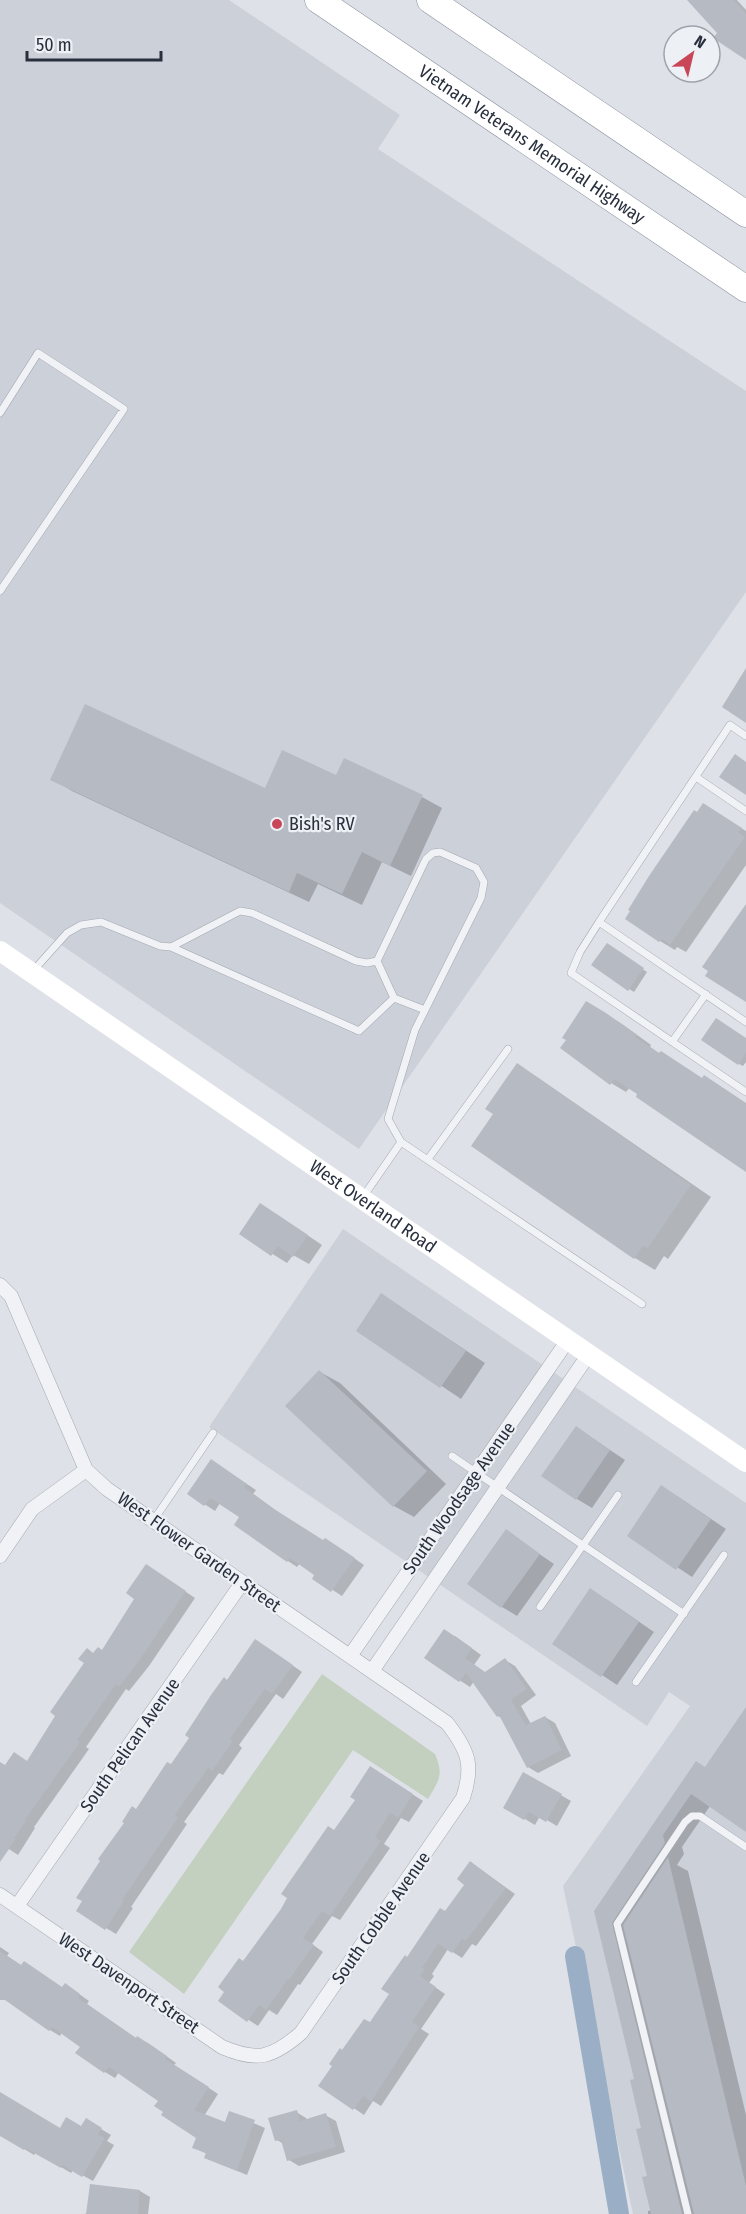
<svg xmlns="http://www.w3.org/2000/svg" width="746" height="2214" viewBox="0 0 746 2214" font-family="'Fira Sans Condensed',sans-serif">
	<style>
		.built { fill: #ccd0d9 }
		.park { fill: #c3d0bf }
		.shadow { fill: #0003 }
		.lines { fill: none; stroke-linecap: round; stroke-linejoin: round }
		.canal { stroke: #9aafc6; stroke-width: 20 }
		.building { fill: #b5bac3 }
		.lane-casing { stroke: #a4a8b1; stroke-width: 8 }
		.street-casing { stroke: #a4a8b1; stroke-width: 15 }
		.highway-casing { stroke: #868f9d; stroke-width: 27 }
		.lane { stroke: #f0f2f5; stroke-width: 7 }
		.street { stroke: #f0f2f5; stroke-width: 14 }
		.secondary { stroke: #fff; stroke-width: 20 }
		.highway { stroke: #fff; stroke-width: 26 }
		.poi-dot { fill: #c94659; stroke: #edf0f5; stroke-width: 2 }
		.labels { text-anchor: middle; stroke-width: 4.5; stroke-linejoin: round; paint-order: stroke }
		.street-label { font-size: 18px; fill: #282f3d; stroke: #edf0f5 }
		.poi-label { font-size: 18px; fill: #282f3d; stroke: #edf0f5; text-anchor: start }
	</style>
	<rect width="100%" height="100%" fill="#dee1e7"/>
	<path class="built" d="M0,0H229L400,115L378,149L746,391V592L359,1149L0,903Z
		M343,1229L746,1503V2214H633L563,1886L690,1706L669,1692L647,1726L209,1427Z"/>
	<path class="park" d="M322,1674L435,1754C444,1775 439,1780 428,1799L353,1750L184,1994L129,1952Z"/>
	<path class="shadow" d="M690,0H737L746,10V59L719,33Z
		M337,777L422,797L442,808L411,876L382,862L362,905L318,884L309,902L72,791L52,779L266,790Z
		M718,814L746,831V865L686,952L677,947L675,950L660,941Z
		M611,948L647,972L634,992L629,989Z
		M587,1003L622,1024L651,1045L650,1047L660,1054L746,1104V1170L630,1087L626,1092L611,1083L562,1048Z
		M746,1039V1062L743,1066L739,1064Z
		M517,1065L537,1077L711,1197L668,1259L664,1256L655,1270L635,1258L473,1146L495,1114Z
		M276,1214L322,1245L309,1264L293,1255L287,1263L241,1234Z
		M382,1295L485,1363L461,1399L358,1330Z
		M320,1372L340,1383L446,1484L414,1517L394,1506L288,1406Z
		M577,1428L625,1460L592,1508L577,1499Z
		M221,1467L256,1490L253,1494L285,1517L324,1542L335,1545L364,1565L342,1596L314,1578L317,1574L300,1563L297,1567L288,1561L241,1517L220,1503L215,1511L189,1494Z
		M677,1496L726,1529L692,1577L629,1535Z
		M506,1531L554,1564L517,1616L502,1607Z
		M156,1572L195,1598L149,1666L129,1691L126,1689L86,1747L89,1749L34,1827L35,1828L18,1855L0,1843V1763L6,1767L28,1762Z
		M606,1599L654,1632L617,1685L554,1643Z
		M455,1636L481,1655L474,1665L486,1673L505,1660L515,1666L536,1695L521,1706L531,1724L545,1717L555,1723L571,1756L538,1773L528,1767L503,1719L498,1716L474,1681L470,1687L426,1658Z
		M266,1647L302,1672L283,1699L276,1694L239,1745L242,1748L223,1775L219,1773L184,1822L187,1824L131,1907L133,1908L116,1934L78,1911L136,1811L171,1766L228,1681Z
		M746,1710V1831L710,1806L682,1847L684,1854L677,1865L688,1871L746,2115V2214H648V2211L652,2210L636,2080L595,1911L706,1769Z
		M381,1774L423,1801L409,1822L401,1818L384,1844L390,1848L340,1920L332,1916L312,1944L323,1952L300,1985L298,1984L277,2015L269,2010L258,2026L220,2001L335,1831Z
		M524,1774L571,1801L557,1826L540,1816L535,1825L505,1807Z
		M480,1869L515,1894L476,1946L472,1944L462,1958L448,1949L432,1974L434,1976L429,1983L445,1994L421,2029L429,2034L381,2106L373,2101L364,2115L320,2085L343,2051L370,2024L391,1994L407,1958Z
		M0,1947L9,1953L7,1956L22,1966L63,1988L75,1991L89,2001L87,2004L137,2039L148,2043L176,2063L174,2065L218,2094L204,2116L226,2124L230,2113L265,2128L247,2175L206,2158L207,2154L194,2147L198,2137L165,2111L160,2101L119,2072L115,2078L105,2072L77,2053L82,2046L62,2032L60,2036L50,2030L0,1990Z
		M0,2093L61,2130L82,2128L86,2120L111,2135L107,2141L114,2145L93,2181L73,2170L71,2173L36,2152L34,2155L0,2134Z
		M296,2112L306,2118L307,2120L325,2115L336,2121L345,2152L299,2166L289,2160L284,2144L277,2140Z
		M91,2186L140,2191L150,2197L148,2214H84L88,2213Z"/>
	<g class="lines">
		<path class="canal" d="M575,1956L619,2214"/>
	</g>
	<path class="building" d="M687,0H734L746,14V60L713,38L717,33Z
		M746,668V723L722,707Z
		M85,704L265,788L282,750L336,775L344,758L423,795L390,866L362,852L342,894L297,873L289,892L50,780Z
		M735,754L746,762V795L719,777Z
		M703,803L742,828L738,832L745,837L670,945L662,939L659,942L625,919L630,911L628,910L649,876L694,810L697,812Z
		M746,904V1002L705,976L708,971L702,967Z
		M607,943L644,968L628,991L591,965Z
		M586,1001L606,1013L637,1035L635,1037L659,1053L661,1051L702,1078L704,1075L746,1103V1172L636,1097L637,1094L614,1079L610,1085L560,1048L566,1040L562,1038Z
		M716,1018L746,1038V1053L738,1065L701,1040Z
		M517,1063L691,1185L648,1248L643,1246L634,1259L471,1146L493,1114L485,1109Z
		M260,1203L308,1235L293,1257L278,1246L271,1256L239,1234Z
		M381,1293L466,1351L440,1388L356,1331Z
		M319,1370L427,1471L393,1507L285,1406Z
		M576,1426L610,1450L576,1500L541,1476Z
		M211,1459L247,1484L244,1487L274,1509L323,1540L325,1538L355,1558L331,1592L312,1579L314,1575L290,1558L287,1562L234,1525L239,1517L210,1498L204,1506L187,1494Z
		M661,1485L711,1519L676,1570L627,1536Z
		M506,1529L540,1554L501,1608L467,1584Z
		M146,1564L186,1591L139,1661L119,1687L116,1684L77,1740L80,1742L25,1820L26,1821L14,1838L16,1839L0,1862V1762L5,1765L14,1752L27,1761L55,1716L50,1712L84,1663L78,1659L87,1648L93,1653L98,1647L102,1650L134,1599L126,1593Z
		M590,1588L639,1622L601,1677L552,1644Z
		M444,1629L472,1648L465,1658L485,1672L505,1658L527,1689L511,1700L526,1725L545,1716L562,1750L527,1768L499,1715L497,1717L466,1673L459,1682L424,1658Z
		M255,1639L293,1665L272,1694L265,1689L230,1739L233,1741L212,1771L208,1768L175,1815L178,1818L122,1900L124,1901L105,1930L76,1911L82,1901L76,1898L100,1861L98,1859L124,1823L122,1822L132,1806L136,1809L167,1762L171,1764L189,1738L185,1735L211,1695L224,1677L227,1680Z
		M746,1707V1832L691,1794L663,1835L665,1843L612,1923L682,2214H651L642,2177L647,2176L636,2129L641,2128L630,2080L634,2079L594,1911L696,1761L705,1767Z
		M370,1766L413,1794L398,1818L390,1813L375,1837L381,1841L330,1916L322,1911L303,1938L314,1945L289,1980L288,1979L266,2010L259,2005L247,2022L218,2001L224,1992L218,1987L239,1958L243,1961L281,1909L287,1898L281,1894L328,1826L334,1830L355,1800L350,1797Z
		M523,1772L562,1794L546,1822L529,1812L524,1820L503,1808Z
		M668,1857L746,2186V2214H694L623,1925Z
		M470,1861L506,1888L466,1941L462,1939L452,1953L438,1944L422,1968L425,1969L420,1976L436,1987L412,2022L419,2027L371,2102L363,2096L353,2110L318,2086L332,2066L329,2064L340,2048L342,2050L364,2019L370,2022L389,1994L381,1989L405,1955L407,1957L440,1908L445,1911L464,1885L457,1879Z
		M0,1951L21,1965L24,1961L62,1987L65,1983L80,1994L78,1998L136,2038L137,2036L167,2056L165,2059L209,2087L194,2110L225,2122L229,2111L255,2120L237,2171L204,2158L206,2153L192,2148L196,2138L161,2115L163,2112L154,2106L158,2101L109,2067L104,2073L75,2053L80,2047L52,2027L49,2031L5,2000H0Z
		M0,2092L60,2128L66,2117L81,2126L86,2118L102,2128L98,2134L105,2138L82,2177L62,2165L61,2168L25,2148L24,2150L0,2136Z
		M297,2110L300,2121L326,2113L336,2147L287,2161L281,2140L275,2141L268,2118Z
		M90,2184L140,2190L138,2214H86Z"/>
	<g class="lines">
		<defs>
			<path id="lane" d="M0,413L38,353L124,409L0,591
				M746,736L730,725L599,922L580,952L571,973L746,1092
				M696,777L746,811
				M599,922L746,1022
				M171,947L359,1031L394,998L425,1010
				M377,961L394,998
				M33,971L67,933L81,925L101,922L160,946L171,947L240,911L252,913L356,961L367,963L377,961L426,859L433,853L440,852L476,868L484,882L481,898L415,1030L388,1119L401,1142L642,1304
				M672,1042L706,994
				M428,1159L508,1049
				M363,1197L401,1142
				M452,1456L684,1614
				M153,1521L213,1433
				M540,1607L618,1495
				M636,1682L724,1555
				M688,2214L617,1924L685,1822L692,1816H700L746,1847"/>
			<path id="street" d="M0,1285L11,1296L86,1470L107,1489L447,1723C468,1750 474,1765 463,1798L301,2033C272,2058 257,2062 222,2047L0,1895
				M0,1556L32,1509L86,1470
				M350,1656L568,1340
				M372,1671L589,1354
				M17,1906L242,1583"/>
			<g id="highway">
				<path id="s2" d="M318,0L746,289"/>
				<path d="M430,0L746,214"/>
			</g>
		</defs>
		<use href="#lane" class="lane-casing"/>
		<use href="#street" class="street-casing"/>
		<use href="#highway" class="highway-casing"/>
		<use href="#lane" class="lane"/>
		<use href="#street" class="street"/>
		<path class="secondary" id="s1" d="M0,951L746,1462"/>
		<use href="#highway" class="highway"/>
	</g>
	<circle class="poi-dot" cx="277" cy="824" r="6"/>
	<g class="labels">
		<g class="street-label">
			<text dy="6" stroke="none"><textPath href="#s2" startOffset="258">Vietnam Veterans Memorial Highway</textPath></text>
			<text dy="6" stroke="none"><textPath href="#s1" startOffset="452">West Overland Road</textPath></text>
			<text transform="translate(459 1498) rotate(-55)" y="6">South Woodsage Avenue</text>
			<text transform="translate(199 1552) rotate(35)" y="6">West Flower Garden Street</text>
			<text transform="translate(130 1745) rotate(-55)" y="6">South Pelican Avenue</text>
			<text transform="translate(381 1918) rotate(-55)" y="6">South Cobble Avenue</text>
			<text transform="translate(129 1983) rotate(34)" y="6">West Davenport Street</text>
		</g>
		<g class="poi-label">
			<text x="289" y="830">Bish's RV</text>
		</g>
	</g>
	<g transform="translate(692 54) rotate(34)"><circle r="28" fill="#edf0f5" stroke="#9ea3ab" stroke-width="1.5"/>
	<path d="M0-4.5L10 22L0 15L-10 22Z" fill="#c94659"/>
	<text y="-9" font-size="16" font-weight="bold" text-anchor="middle" fill="#282f3d">N</text>
	</g>
	<path d="M27 51v9h134v-9" fill="none" stroke="#282f3d" stroke-width="3"/>
	<text x="36" y="51" font-size="18" fill="#282f3d" stroke="#edf0f5" stroke-width="4.5" paint-order="stroke">50 m</text>
</svg>
